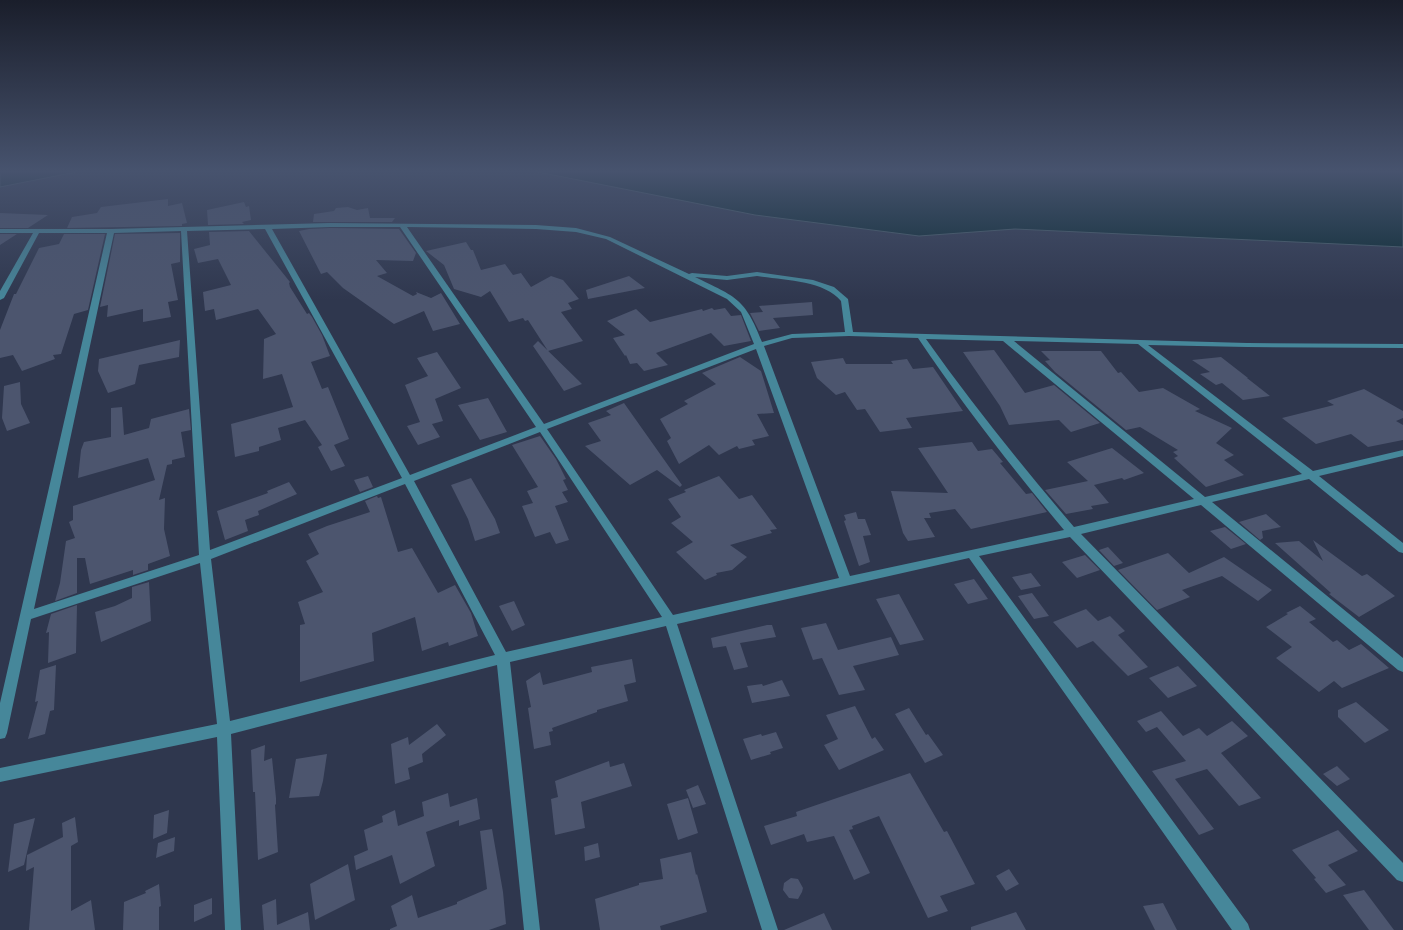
<svg xmlns="http://www.w3.org/2000/svg" width="1403" height="930" viewBox="0 0 1403 930" font-family="Quicksand,sans-serif">
	<style>
		.water { fill: #072830; stroke: #475f69 }
		.building { fill: #4c556e }
		.lines { fill: none; stroke-linecap: round; stroke-linejoin: round }
		.minor { fill: #46879a; fill-rule: evenodd }
	</style>
	<rect width="100%" height="100%" fill="#2f374e"/>
	<path class="water" d="M0,170H86L0,187Z
		M528,170H1403V247L1015,229L919,236L755,215Z"/>
	<path class="building" d="M168,199V206L182,203L187,223L182,224V226L67,228L72,217L97,213L101,207Z
		M244,202L246,207L249,206L251,220L242,222L244,224L208,225L207,210Z
		M348,207L357,210L368,208L370,218H395L392,222H313L314,214L334,211L336,208Z
		M0,213L48,215L28,228H0Z
		M330,228L399,229L416,253L413,261L376,260L387,273L377,276L413,296L417,294L416,292L431,298L441,293L460,324L433,331L424,311L394,324L343,288L327,272L321,274L299,231L309,229Z
		M249,231L290,282L289,283L290,287L307,314L309,313L312,317L322,335L330,356L311,362L322,389L328,387L349,439L334,445L345,466L331,471L318,447L322,445L305,420L278,428L281,440L259,447V451L235,457L231,424L293,407L282,374L263,379L264,339L276,334L258,309L216,320L214,309L205,311L203,292L231,285L218,259L198,263L194,249L210,245L209,232Z
		M180,233V262L171,264L178,300L168,302L171,317L143,322V309L107,317L108,305L100,307L115,234Z
		M0,234H17L0,245Z
		M64,234H105L88,310L74,314L61,354L53,355L55,359L22,371L13,355L0,358V330L14,294H16L39,248L59,244Z
		M466,242L471,250H473L481,270L505,264L513,275L521,273L531,287L551,276L563,280L579,299L568,303L572,309L561,312L583,341L548,351L528,320L525,321L523,318L509,322L490,291L481,297L454,289L444,265L426,251Z
		M629,276L645,288L588,299L586,290Z
		M812,302L813,315L773,318L780,328L759,331L750,313L763,312L759,306Z
		M712,308L714,310L725,308L731,316L741,315L751,341L724,346L711,333L656,353L668,365L644,371L637,363L630,364L626,355L625,356L613,338L625,335L607,321L636,309L650,322L702,309L703,311Z
		M180,340L179,357L139,365L135,384L108,393L98,371L99,359Z
		M538,341L582,384L564,391L533,346Z
		M994,350L1025,393L1054,385L1100,423L1071,432L1059,420L1009,425L1000,406L963,352Z
		M1041,351H1101L1118,373L1121,372L1139,392L1163,388L1200,409L1195,411L1232,428L1216,443L1234,455L1224,460L1244,475L1206,487L1174,458L1178,456L1173,452L1178,450L1140,427L1126,430L1055,372L1045,361L1050,360Z
		M437,352L461,388L435,399L443,421L432,424L440,437L418,445L407,426L420,422L405,385L428,376L417,358Z
		M740,357L761,371L774,413L757,414L769,436L752,440L755,445L739,449L737,446L719,455L709,445L679,464L667,441L671,438L660,419L688,404L684,401L716,384L702,373Z
		M1221,357L1248,378H1247L1270,396L1243,400L1222,383L1216,385L1200,374L1210,372L1192,360Z
		M843,358L846,364H893L891,361L907,359L913,369L933,367L963,411L906,418L912,428L880,432L865,409L857,410L845,392L836,395L817,378L811,362Z
		M20,382L21,404L30,423L7,431L2,418L4,386Z
		M1364,389L1403,411V418L1396,421L1403,425V440L1368,447L1351,434L1316,444L1282,418L1334,405L1327,401Z
		M488,398L507,432L480,440L458,405Z
		M624,403L682,485L680,487L657,470L630,485L585,446L601,441L588,423L611,415L606,411Z
		M122,407L124,435L149,428L151,419L189,409L191,430L181,432L185,457L172,460V464L167,465L159,500L165,498L164,529L170,556L148,564V570L133,575V570L90,584L85,558H77V593L55,601L60,583L66,541L75,538L69,522L73,520V506L155,480L148,458L78,478L81,450L84,442L111,437V408Z
		M540,436L556,459L566,479L563,480L568,490L562,492L568,502L555,506L569,540L556,544L550,532L535,537L522,506L533,503L527,491L538,487L512,445Z
		M972,442L978,451L992,449L1003,462L1000,463L1026,494L1032,493L1047,512L971,529L955,509L929,513L931,518H924L935,537L908,541L903,533L891,491L948,493L918,448Z
		M1112,448L1144,473L1124,480L1122,478L1094,485L1109,503L1091,506L1093,509L1066,514L1045,490L1088,481L1067,462Z
		M368,476L373,487L360,492L354,480Z
		M719,476L739,499L752,495L777,529L770,530L772,533L730,545L747,557L732,570L716,573L717,575L705,580L676,552L693,542L671,523L681,517L668,499L686,492L684,490Z
		M471,478L495,519L500,533L475,541L468,519L451,485Z
		M289,482L297,494L258,511L259,515L245,520L248,531L225,540L217,511L268,493L267,491Z
		M377,496L378,498L381,497L398,552L412,548L438,593L455,585L471,613L478,636L449,646L448,642L422,651L415,617L372,633L374,661L300,682V625L305,624L298,602L323,592L306,561L319,554L308,534L327,526L370,512L365,501Z
		M856,512L858,519H865L871,535L863,536L870,562L859,566L844,521L846,520L844,515Z
		M1266,514L1281,527L1262,531L1263,538L1260,540L1239,522Z
		M1225,527L1246,544L1231,549L1210,531Z
		M1313,540L1362,576L1367,574L1395,596L1359,617L1329,594L1331,593L1275,543L1299,541L1323,561Z
		M1108,547L1123,563L1114,566L1099,550Z
		M1168,553L1189,573L1224,557L1272,590L1258,601L1222,576L1182,590L1190,597L1157,610L1118,570Z
		M1085,555L1100,570L1077,578L1062,562Z
		M1031,573L1041,586L1021,590L1012,577Z
		M974,579L988,599L968,604L954,584Z
		M149,582L151,621L101,642L95,612L115,606L132,598V587Z
		M1032,593L1049,616L1034,619L1018,596Z
		M899,594L924,640L900,645L876,599Z
		M514,601L525,625L512,631L499,606Z
		M77,605L76,653L48,663L49,632L46,633L51,614Z
		M1300,606L1316,619L1309,622L1333,642L1337,640L1349,650L1361,644L1389,668L1342,688L1334,681L1319,692L1276,658L1292,647L1266,627L1288,614L1286,613Z
		M1086,609L1098,621L1110,616L1125,631L1118,635L1148,667L1128,676L1093,641L1077,648L1053,622Z
		M826,623L838,650L891,637L899,655L853,666L865,690L839,695L822,658L813,660L801,628Z
		M767,625H772L776,637L740,643L748,667L734,670L726,646L713,648L711,638Z
		M632,659L636,682L624,685L628,701L597,710V712L552,728L553,731L549,732L551,745L534,749L528,708L531,707L526,681L540,672L543,685L592,672L591,667Z
		M56,665L54,710L50,711L45,734L28,739L38,701L35,702L40,670Z
		M1178,666L1197,686L1168,698L1149,678Z
		M782,680L790,696L752,703L747,686L762,684L763,686Z
		M1356,702L1389,730L1365,743L1338,717V710Z
		M855,706L872,739L875,737L884,750L839,770L824,745L838,739L826,715Z
		M909,708L926,735L928,734L943,755L925,763L895,714Z
		M1161,711L1183,736L1199,728L1207,736L1232,721L1248,736L1221,753L1261,798L1239,806L1207,769L1175,779L1214,829L1199,835L1152,771L1186,761L1157,727L1146,732L1137,721Z
		M437,724L446,735L422,754L423,762L408,768L410,779L395,784L391,744L408,737L409,745Z
		M776,732L783,748L770,752L771,754L751,760L743,739L761,734L762,736Z
		M265,745L264,761L272,758L276,798V804L275,805L278,852L258,860L255,792H253L251,750Z
		M327,754L323,781L319,796L289,798L296,759Z
		M609,761L610,767L624,763L632,786L581,802L585,828L555,835L551,799L558,797L555,781Z
		M1337,766L1350,779L1337,786L1323,774Z
		M910,773L944,832L947,831L975,884L940,896L948,911L928,918L879,816L852,826L853,829L849,830L870,873L854,880L834,836L807,842L804,834L771,845L764,826L797,816L796,812Z
		M698,785L706,804L693,808L686,790Z
		M448,793L450,807L477,798L480,819L459,826V820L426,832L435,866L400,884L392,855L356,870L354,856L368,850L364,830L383,822L382,816L395,810L398,826L424,816L422,802Z
		M688,798L698,833L678,840L667,804Z
		M169,810L167,833L153,839L154,815Z
		M75,817L78,842L71,846V911L91,900L95,930H29L34,867L26,871L27,855L63,837L62,823Z
		M35,818L24,865L8,872L14,824Z
		M492,829L503,892L506,924L489,930H390V929L397,926L391,906L412,895L418,918L457,904V902L487,889L480,831Z
		M1338,830L1358,851L1328,865L1346,885L1326,893L1314,879L1316,878L1292,850Z
		M175,837L174,851L156,858L158,843Z
		M598,843L600,857L585,861L584,847Z
		M691,852L696,875L697,874L707,912L660,926L661,930H600L595,899L639,885V883L663,879L660,859Z
		M348,864L355,900L315,920L310,884Z
		M1009,869L1019,884L1006,891L996,876Z
		M791,878L798,879L803,888L802,892L798,899L789,898L783,890L784,883Z
		M159,884L161,906L159,907V930H123L124,902L146,893L145,891Z
		M1364,890L1394,930H1369L1343,895Z
		M212,898V914L194,922V905Z
		M276,899L277,925L308,912L310,930H264L262,905Z
		M1163,903L1177,930H1155L1143,906Z
		M1016,912L1026,930H971V927Z
		M824,913L832,930H784Z"/>
	<g class="lines">
		<path class="minor" d="M330,223L536,225L576,228L610,237L689,274L692,273L727,276L757,272L813,280L834,287L848,299L853,332L1247,343L1403,344V348L1247,347L1148,345L1313,471L1403,450V456L1319,476L1403,543V553L1399,552L1309,479L1212,502L1403,658V672L1398,670L1201,505L1081,534L1403,863V882L1397,880L1070,537L979,556L1248,924L1250,930H1232L969,558L677,624L778,930H762L666,626L510,662L540,930H524L497,665L231,734L241,930H225L217,737L0,782V768L217,724L200,563L31,619L7,733L5,738L0,739V703L107,233H39L4,298L0,300V291L33,233H0V229H111ZM330,227H400L536,427L410,475L272,229ZM407,227L536,229L576,232L606,239L727,299L741,312L754,344L544,424ZM265,229L402,478L210,550L187,231ZM181,231L199,555L34,609L114,233ZM757,276C782,280 824,280 841,301L845,332L792,334L762,342C745,298 736,297 695,277L727,280ZM849,336L918,338C963,405 1012,468 1064,530L850,576L764,346L792,338ZM926,339L1003,341L1194,499L1074,527C1022,466 972,404 926,339ZM1014,341L1138,344L1302,474L1205,497ZM756,349L839,578L673,615L547,429ZM540,432L662,617L506,652L414,481ZM405,484L495,655L230,721L211,559Z"/>
	</g>
	<linearGradient id="sky" x2="0" y2="1"><stop stop-color="#1a1e2b"/><stop offset="0.57" stop-color="#47536e"/><stop offset="1" stop-color="#47536e" stop-opacity="0"/></linearGradient>
	<rect width="1403" height="300" fill="url(#sky)"/>
</svg>
